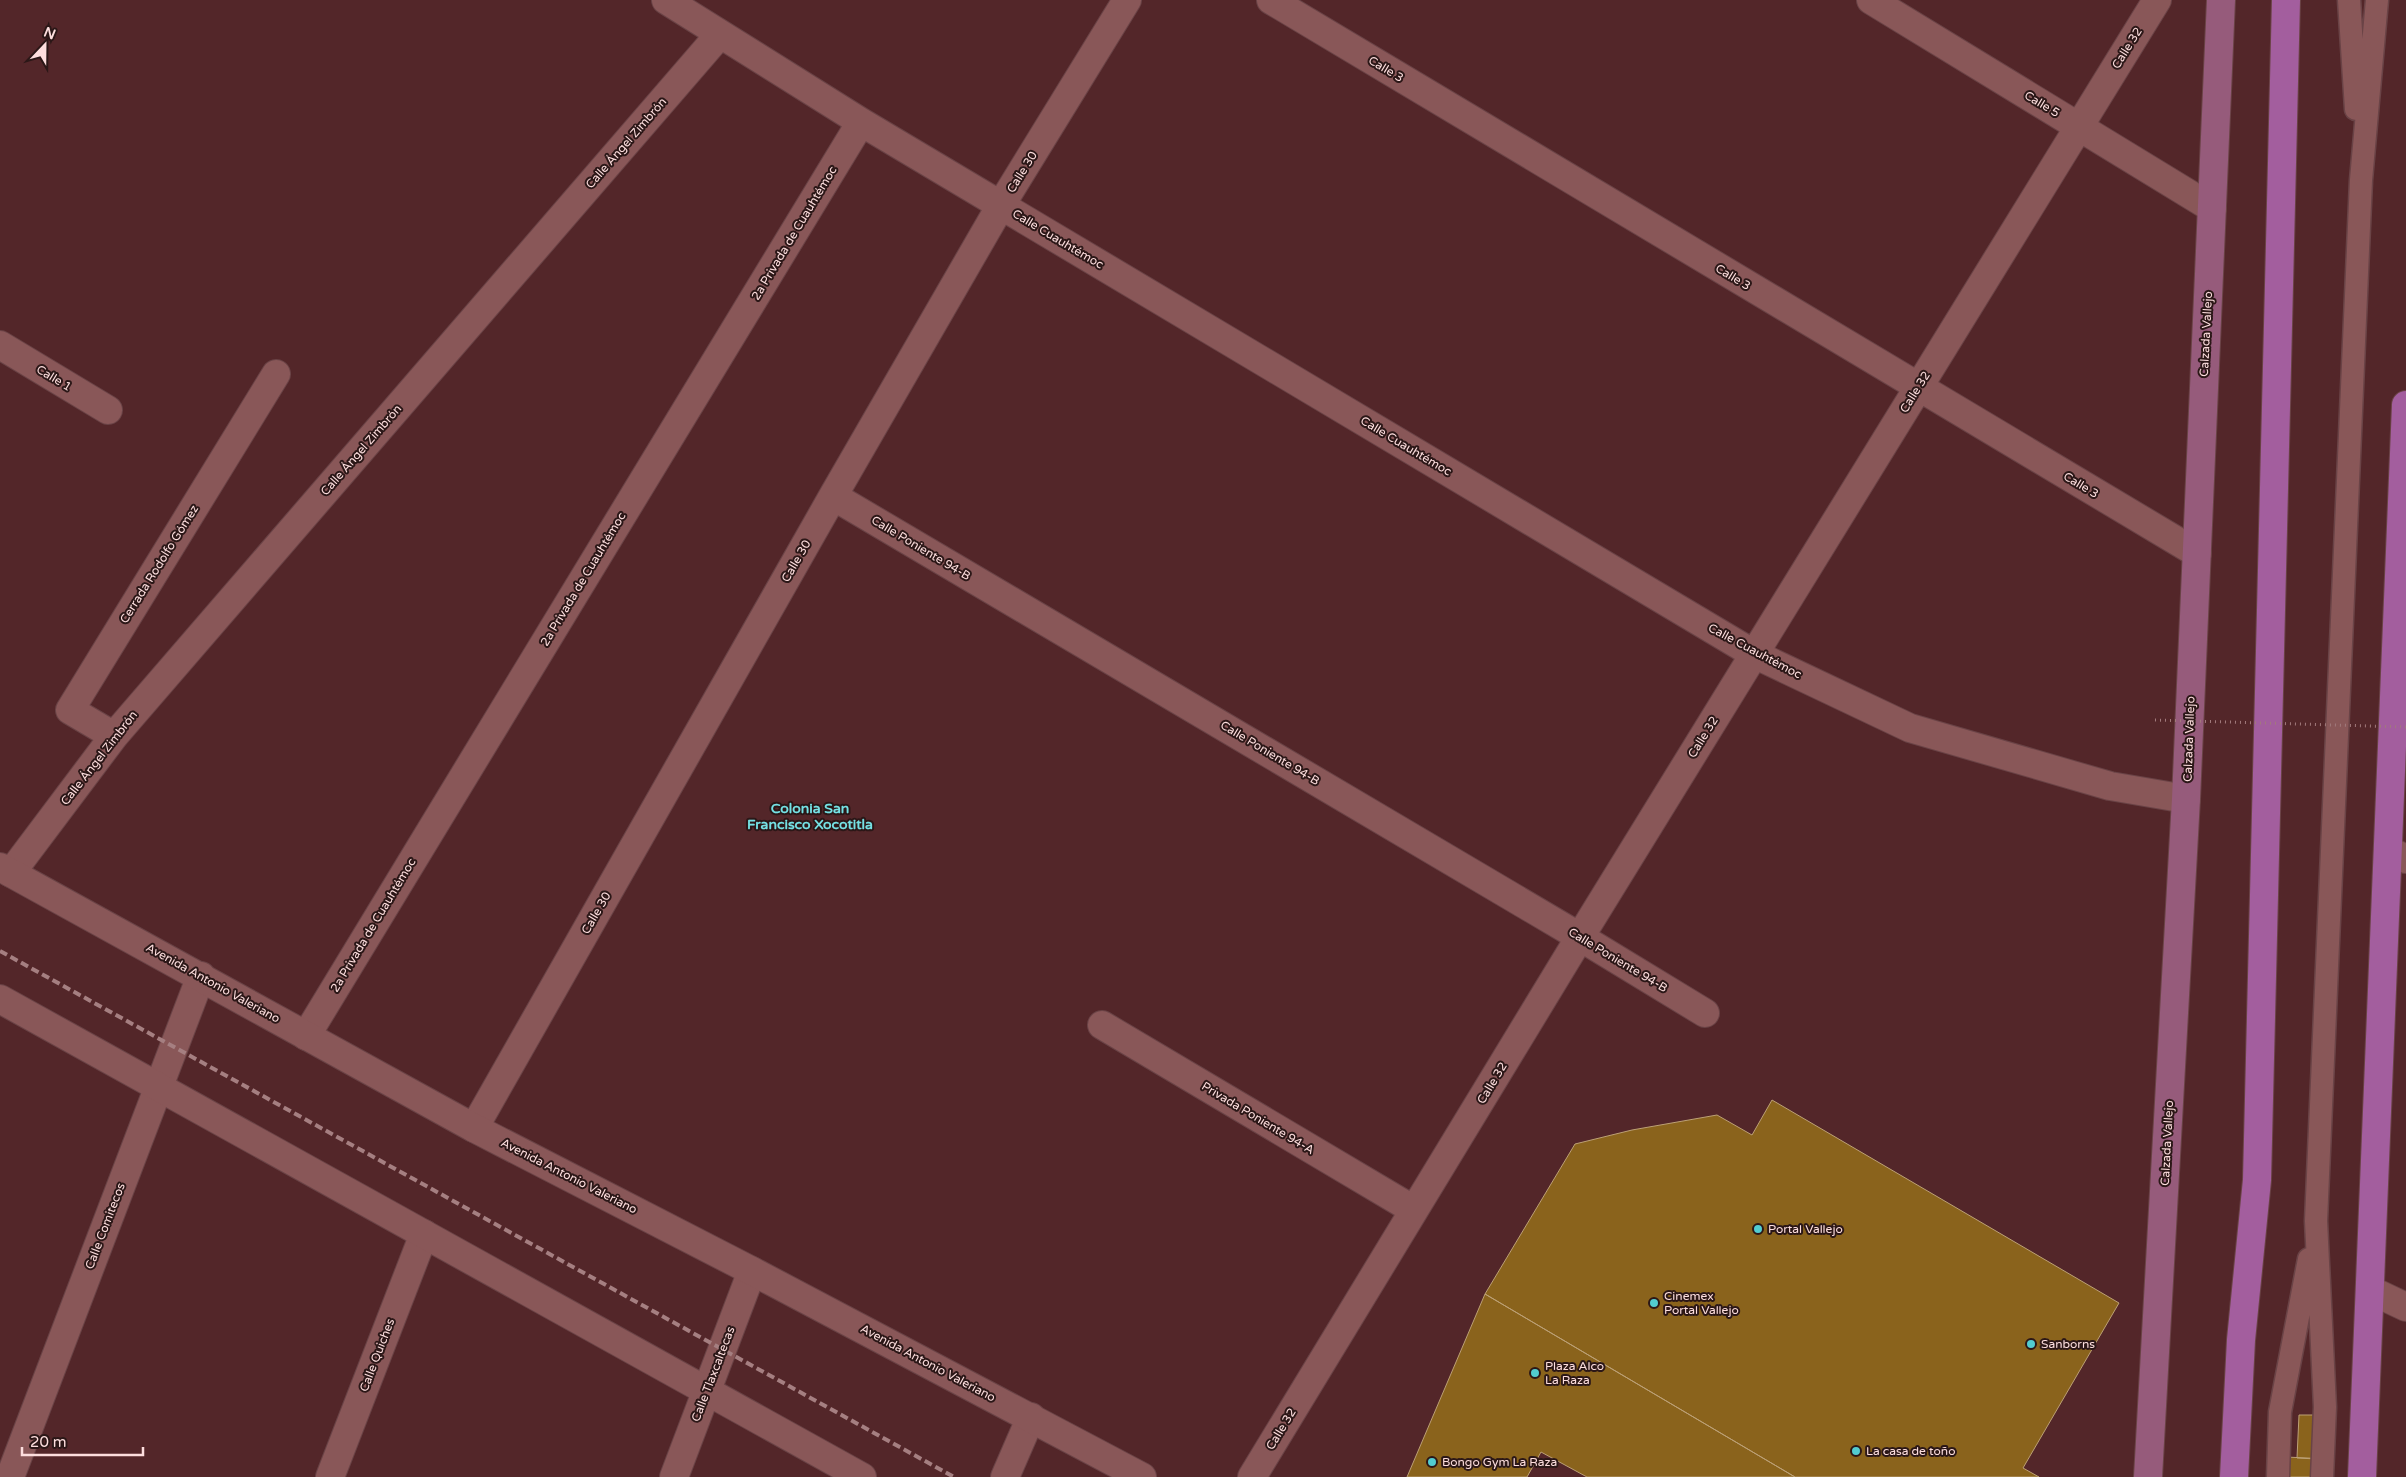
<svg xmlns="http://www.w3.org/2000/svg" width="2406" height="1477" viewBox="0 0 2406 1477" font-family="'Varela Round',sans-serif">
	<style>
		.building { fill: #8a631c; stroke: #bca075 }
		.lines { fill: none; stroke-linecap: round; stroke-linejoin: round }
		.service-casing { stroke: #6a4346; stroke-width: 25 }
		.minor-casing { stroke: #6a4346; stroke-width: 30 }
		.tertiary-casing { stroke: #6a4346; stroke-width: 30 }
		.secondary-casing { stroke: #6a4346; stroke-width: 30 }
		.primary-casing { stroke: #6a4346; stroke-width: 30 }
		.service { stroke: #895758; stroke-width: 22 }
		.minor { stroke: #895758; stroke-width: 28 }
		.tertiary { stroke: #895758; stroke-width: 28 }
		.secondary { stroke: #965b7b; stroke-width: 28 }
		.primary { stroke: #a35e9e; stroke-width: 28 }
		.rail { stroke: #a57f81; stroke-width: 4; stroke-dasharray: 8 4; stroke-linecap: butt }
		.path-bridge { stroke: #a17a7c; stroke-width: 3; stroke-dasharray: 1 4; stroke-linecap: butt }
		.poi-dot { fill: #52ccd0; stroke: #2b1717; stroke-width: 2 }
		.labels { text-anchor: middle; stroke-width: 4; stroke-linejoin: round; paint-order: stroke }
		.street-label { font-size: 12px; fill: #fddede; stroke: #2b1717 }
		.poi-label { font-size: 12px; fill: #fddede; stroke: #2b1717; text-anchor: start }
		.neighbourhood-label { font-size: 14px; font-weight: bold; fill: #75e1e4; stroke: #2b1717 }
	</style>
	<rect width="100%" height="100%" fill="#532629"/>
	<path class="building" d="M1772,1100L2119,1303L2023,1468L2039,1477H1795L1485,1294L1575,1144L1632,1130L1717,1115L1752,1135Z
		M1485,1294L1795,1477H1587L1541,1452L1527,1477H1407Z
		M2299,1415H2318L2317,1459L2297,1458Z
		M2286,1457L2328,1459L2327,1477H2285Z"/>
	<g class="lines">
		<defs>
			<path id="service" d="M2349,0L2356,109
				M2278,1477L2280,1412L2309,1259
				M2322,1477L2325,1407L2316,1221L2361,180L2377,0"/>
			<path id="minor" d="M666,0L861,122L1754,654L1910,728L2110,786L2186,799
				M1271,0L2197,553
				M1871,0L2212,208
				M0,345L108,410
				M833,496L1580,937L1705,1013
				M114,736L70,710L276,374
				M2388,850L2406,859
				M11,873L114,736L720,34
				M1102,1025L1414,1210
				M306,1036L861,122
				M474,1128L833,496L1001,205L1127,0
				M2370,1290L2406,1307
				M10,1477L201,976
				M330,1477L424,1234
				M674,1477L752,1271
				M1005,1477L1031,1417
				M1252,1477L1580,937L2157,0"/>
			<path id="tertiary" d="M0,867L474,1128L752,1271L1142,1477
				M0,999L862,1477"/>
			<path id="secondary" d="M2148,1477L2186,799L2221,0"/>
			<path id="primary" d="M2234,1477L2241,1340L2257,1180L2286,0
				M2362,1477L2406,405"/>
		</defs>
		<use href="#service" class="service-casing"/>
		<use href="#minor" class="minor-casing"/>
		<use href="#tertiary" class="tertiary-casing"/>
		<use href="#secondary" class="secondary-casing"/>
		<use href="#primary" class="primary-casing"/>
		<use href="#service" class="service"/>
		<use href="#minor" class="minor"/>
		<use href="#tertiary" class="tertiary"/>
		<use href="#secondary" class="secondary"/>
		<use href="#primary" class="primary"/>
		<path class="rail" d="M0,951L954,1477"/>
		<path class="path-bridge" d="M2155,720L2406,727"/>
	</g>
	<g class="poi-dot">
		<circle cx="1758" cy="1229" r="5"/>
		<circle cx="1654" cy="1303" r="5"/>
		<circle cx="2031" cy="1344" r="5"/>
		<circle cx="1535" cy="1373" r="5"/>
		<circle cx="1856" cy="1451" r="5"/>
		<circle cx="1432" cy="1462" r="5"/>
	</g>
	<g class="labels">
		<g class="street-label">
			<text transform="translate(2127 48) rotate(-58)" y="4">Calle 32</text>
			<text transform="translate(1386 69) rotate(31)" y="4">Calle 3</text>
			<text transform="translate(2042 104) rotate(31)" y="4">Calle 5</text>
			<text transform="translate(626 143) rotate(-49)" y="4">Calle Ángel Zimbrón</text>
			<text transform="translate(1022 172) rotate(-58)" y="4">Calle 30</text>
			<text transform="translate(794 233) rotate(-59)" y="4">2a Privada de Cuauhtémoc</text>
			<text transform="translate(1058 239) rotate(31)" y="4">Calle Cuauhtémoc</text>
			<text transform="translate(1733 277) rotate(31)" y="4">Calle 3</text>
			<text transform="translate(2206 334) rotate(-87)" y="4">Calzada Vallejo</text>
			<text transform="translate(54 378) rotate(31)" y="4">Calle 1</text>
			<text transform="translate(1915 392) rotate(-58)" y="4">Calle 32</text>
			<text transform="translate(1406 446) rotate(31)" y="4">Calle Cuauhtémoc</text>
			<text transform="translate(361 450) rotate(-49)" y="4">Calle Ángel Zimbrón</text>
			<text transform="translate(2081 485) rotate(31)" y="4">Calle 3</text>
			<text transform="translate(921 548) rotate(31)" y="4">Calle Poniente 94-B</text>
			<text transform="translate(796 561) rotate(-60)" y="4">Calle 30</text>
			<text transform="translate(159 564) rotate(-58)" y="4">Cerrada Rodolfo Gómez</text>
			<text transform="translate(583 579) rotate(-59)" y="4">2a Privada de Cuauhtémoc</text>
			<text transform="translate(1755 651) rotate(28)" y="4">Calle Cuauhtémoc</text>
			<text transform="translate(1703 737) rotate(-58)" y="4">Calle 32</text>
			<text transform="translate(2189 739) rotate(-88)" y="4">Calzada Vallejo</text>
			<text transform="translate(1270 753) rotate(31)" y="4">Calle Poniente 94-B</text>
			<text transform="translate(99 758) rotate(-52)" y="4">Calle Ángel Zimbrón</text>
			<text transform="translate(596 913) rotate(-60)" y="4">Calle 30</text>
			<text transform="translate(373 925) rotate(-59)" y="4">2a Privada de Cuauhtémoc</text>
			<text transform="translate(1618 960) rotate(31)" y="4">Calle Poniente 94-B</text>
			<text transform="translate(213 983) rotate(29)" y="4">Avenida Antonio Valeriano</text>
			<text transform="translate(1492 1083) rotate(-59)" y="4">Calle 32</text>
			<text transform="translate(1258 1118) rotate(31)" y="4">Privada Poniente 94-A</text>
			<text transform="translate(2167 1143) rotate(-87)" y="4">Calzada Vallejo</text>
			<text transform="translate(569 1176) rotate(27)" y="4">Avenida Antonio Valeriano</text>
			<text transform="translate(105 1226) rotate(-69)" y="4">Calle Comitecos</text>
			<text transform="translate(377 1355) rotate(-69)" y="4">Calle Quiches</text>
			<text transform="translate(928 1363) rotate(28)" y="4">Avenida Antonio Valeriano</text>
			<text transform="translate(713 1374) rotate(-69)" y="4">Calle Tlaxcaltecas</text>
			<text transform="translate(1281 1429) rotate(-59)" y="4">Calle 32</text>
		</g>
		<g class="poi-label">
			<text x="1768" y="1233">Portal Vallejo</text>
			<text x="1664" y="1300">Cinemex<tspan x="1664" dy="14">Portal Vallejo</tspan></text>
			<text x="2041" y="1348">Sanborns</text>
			<text x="1545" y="1370">Plaza Alco<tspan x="1545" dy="14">La Raza</tspan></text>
			<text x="1866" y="1455">La casa de toño</text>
			<text x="1442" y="1466">Bongo Gym La Raza</text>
		</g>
		<g class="neighbourhood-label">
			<text x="810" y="813">Colonia San<tspan x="810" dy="16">Francisco Xocotitla</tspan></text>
		</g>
	</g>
	<g transform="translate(45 45) rotate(22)" stroke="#2b1717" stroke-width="4" paint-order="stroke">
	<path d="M0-4L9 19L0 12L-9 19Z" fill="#fddede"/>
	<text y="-8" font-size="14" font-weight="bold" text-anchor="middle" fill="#fddede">N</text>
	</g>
	<path d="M22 1447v8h121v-8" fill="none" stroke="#fddede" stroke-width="2.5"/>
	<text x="30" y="1447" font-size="15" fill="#fddede" stroke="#2b1717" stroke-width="4" paint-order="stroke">20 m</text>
</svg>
